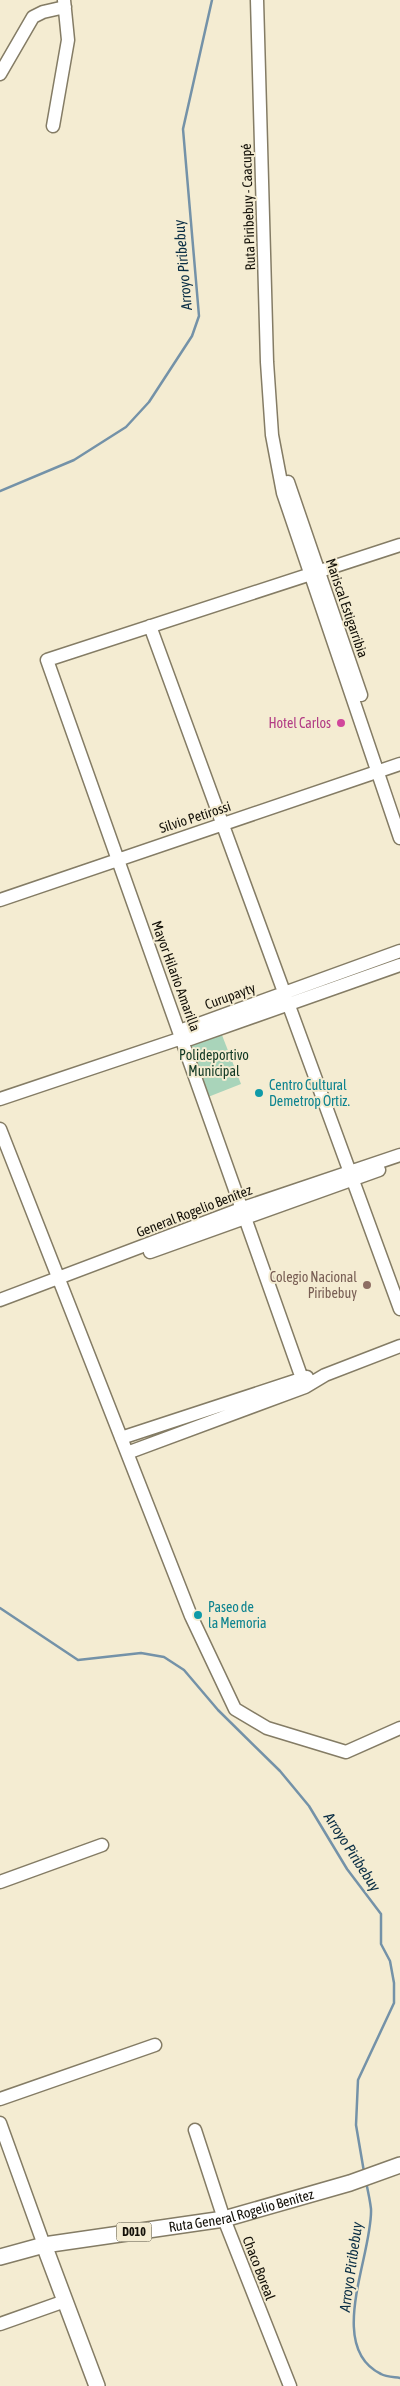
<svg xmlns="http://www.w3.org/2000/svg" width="400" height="2386" viewBox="0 0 400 2386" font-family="'Asap Condensed',sans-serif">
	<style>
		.green { fill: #a9d4ba }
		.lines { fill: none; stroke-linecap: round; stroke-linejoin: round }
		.stream { stroke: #7492a8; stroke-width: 2.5 }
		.minor-casing { stroke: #847c65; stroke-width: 15 }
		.major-casing { stroke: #847c65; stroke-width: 18 }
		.minor { stroke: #fff; stroke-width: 12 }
		.major { stroke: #fff; stroke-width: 15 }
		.hotel-dot { fill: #d1479c; stroke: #f4ecd2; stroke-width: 2 }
		.culture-dot { fill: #0f9aa8; stroke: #f4ecd2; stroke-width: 2 }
		.education-dot { fill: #8d6e63; stroke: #f4ecd2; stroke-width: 2 }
		.labels { text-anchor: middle; stroke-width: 4; stroke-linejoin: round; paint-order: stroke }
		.shield { fill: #f4ecd2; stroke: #565245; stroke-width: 1 }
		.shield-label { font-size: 12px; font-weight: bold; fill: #131008 }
		.street-label { font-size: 14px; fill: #131008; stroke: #f4ecd2 }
		.hotel-label { font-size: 14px; fill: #b23c85; stroke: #f4ecd2; text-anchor: end }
		.park-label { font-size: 14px; fill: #103823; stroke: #f4ecd2 }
		.culture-label { font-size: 14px; fill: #0d838f; stroke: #f4ecd2; text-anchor: start }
		.education-label { font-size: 14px; fill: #785e54; stroke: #f4ecd2; text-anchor: end }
		.water-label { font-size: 15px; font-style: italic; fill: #0a2e45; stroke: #f4ecd2 }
	</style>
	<rect width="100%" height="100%" fill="#f4ecd2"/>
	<path class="green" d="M220,1030L241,1084L208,1097L187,1042Z"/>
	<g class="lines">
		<path class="stream" d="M0,491L74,460L126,427L149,402L192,336L199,316L183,129L212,0
			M0,1608L78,1660L141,1653L164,1657L184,1670L218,1710L280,1771L309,1806L347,1869L381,1914V1944L390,1961L394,1983V2003L358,2080L356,2125L364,2172
			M366,2182C368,2191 370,2200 371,2209C373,2254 325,2347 381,2374C386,2377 394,2377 400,2378"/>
		<defs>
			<path id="minor" d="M257,0L267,362L272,435L283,493L400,838
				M0,74L33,17L43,12L65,7
				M53,126L68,40L64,0
				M288,482L361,695
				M150,626L400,1309
				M0,900L400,764
				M182,1038L185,1029L400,951
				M0,1099L182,1038L190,1039L400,965
				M0,1129L191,1616L235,1709L267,1728L346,1752L400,1728
				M150,1252L379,1170
				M0,1300L243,1208L400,1155
				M305,1387L47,660L400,545
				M121,1438L307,1377
				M127,1453L305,1387L325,1375L400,1346
				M0,1882L102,1845
				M0,2099L155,2045
				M0,2123L44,2245
				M195,2130L224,2219L290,2386
				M0,2324L65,2301"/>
			<g id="major">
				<path d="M44,2245L97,2386"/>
				<path id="s1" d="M0,2257L44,2245L224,2219L350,2183L400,2165"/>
			</g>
		</defs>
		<use href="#minor" class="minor-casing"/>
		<use href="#major" class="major-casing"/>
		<use href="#minor" class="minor"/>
		<use href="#major" class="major"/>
	</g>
	<circle class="hotel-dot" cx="341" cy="723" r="5"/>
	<g class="culture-dot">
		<circle cx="259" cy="1093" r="5"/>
		<circle cx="198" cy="1615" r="5"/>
	</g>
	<circle class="education-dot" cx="367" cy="1285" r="5"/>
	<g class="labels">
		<rect class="shield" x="116.5" y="2222.5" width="35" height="19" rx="4"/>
		<g class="shield-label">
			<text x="134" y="2236">D010</text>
		</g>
		<g class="street-label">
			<text transform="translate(248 207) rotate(-92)" y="5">Ruta Piribebuy - Caacupé</text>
			<text transform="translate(347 608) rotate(71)" y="5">Mariscal Estigarribia</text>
			<text transform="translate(195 817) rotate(-18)" y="5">Silvio Petirossi</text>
			<text transform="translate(176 976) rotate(70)" y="5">Mayor Hilario Amarilla</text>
			<text transform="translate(230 996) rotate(-20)" y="5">Curupayty</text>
			<text transform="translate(194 1211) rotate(-21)" y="5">General Rogelio Benítez</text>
			<text dy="5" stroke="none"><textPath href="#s1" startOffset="246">Ruta General Rogelio Benítez</textPath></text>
			<text transform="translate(259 2268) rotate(69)" y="5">Chaco Boreal</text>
		</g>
		<g class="hotel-label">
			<text x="331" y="728">Hotel Carlos</text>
		</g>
		<g class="park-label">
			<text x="214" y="1060">Polideportivo<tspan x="214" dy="16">Municipal</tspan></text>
		</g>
		<g class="culture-label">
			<text x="269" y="1090">Centro Cultural<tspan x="269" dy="16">Demetrop Ortiz.</tspan></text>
			<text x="208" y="1612">Paseo de<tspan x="208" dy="16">la Memoria</tspan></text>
		</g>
		<g class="education-label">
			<text x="357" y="1282">Colegio Nacional<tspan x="357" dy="16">Piribebuy</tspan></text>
		</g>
		<g class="water-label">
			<text transform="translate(183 265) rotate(-95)" y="5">Arroyo Piribebuy</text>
			<text transform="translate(352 1852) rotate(57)" y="5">Arroyo Piribebuy</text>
			<text transform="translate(351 2267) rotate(-82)" y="5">Arroyo Piribebuy</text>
		</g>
	</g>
</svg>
